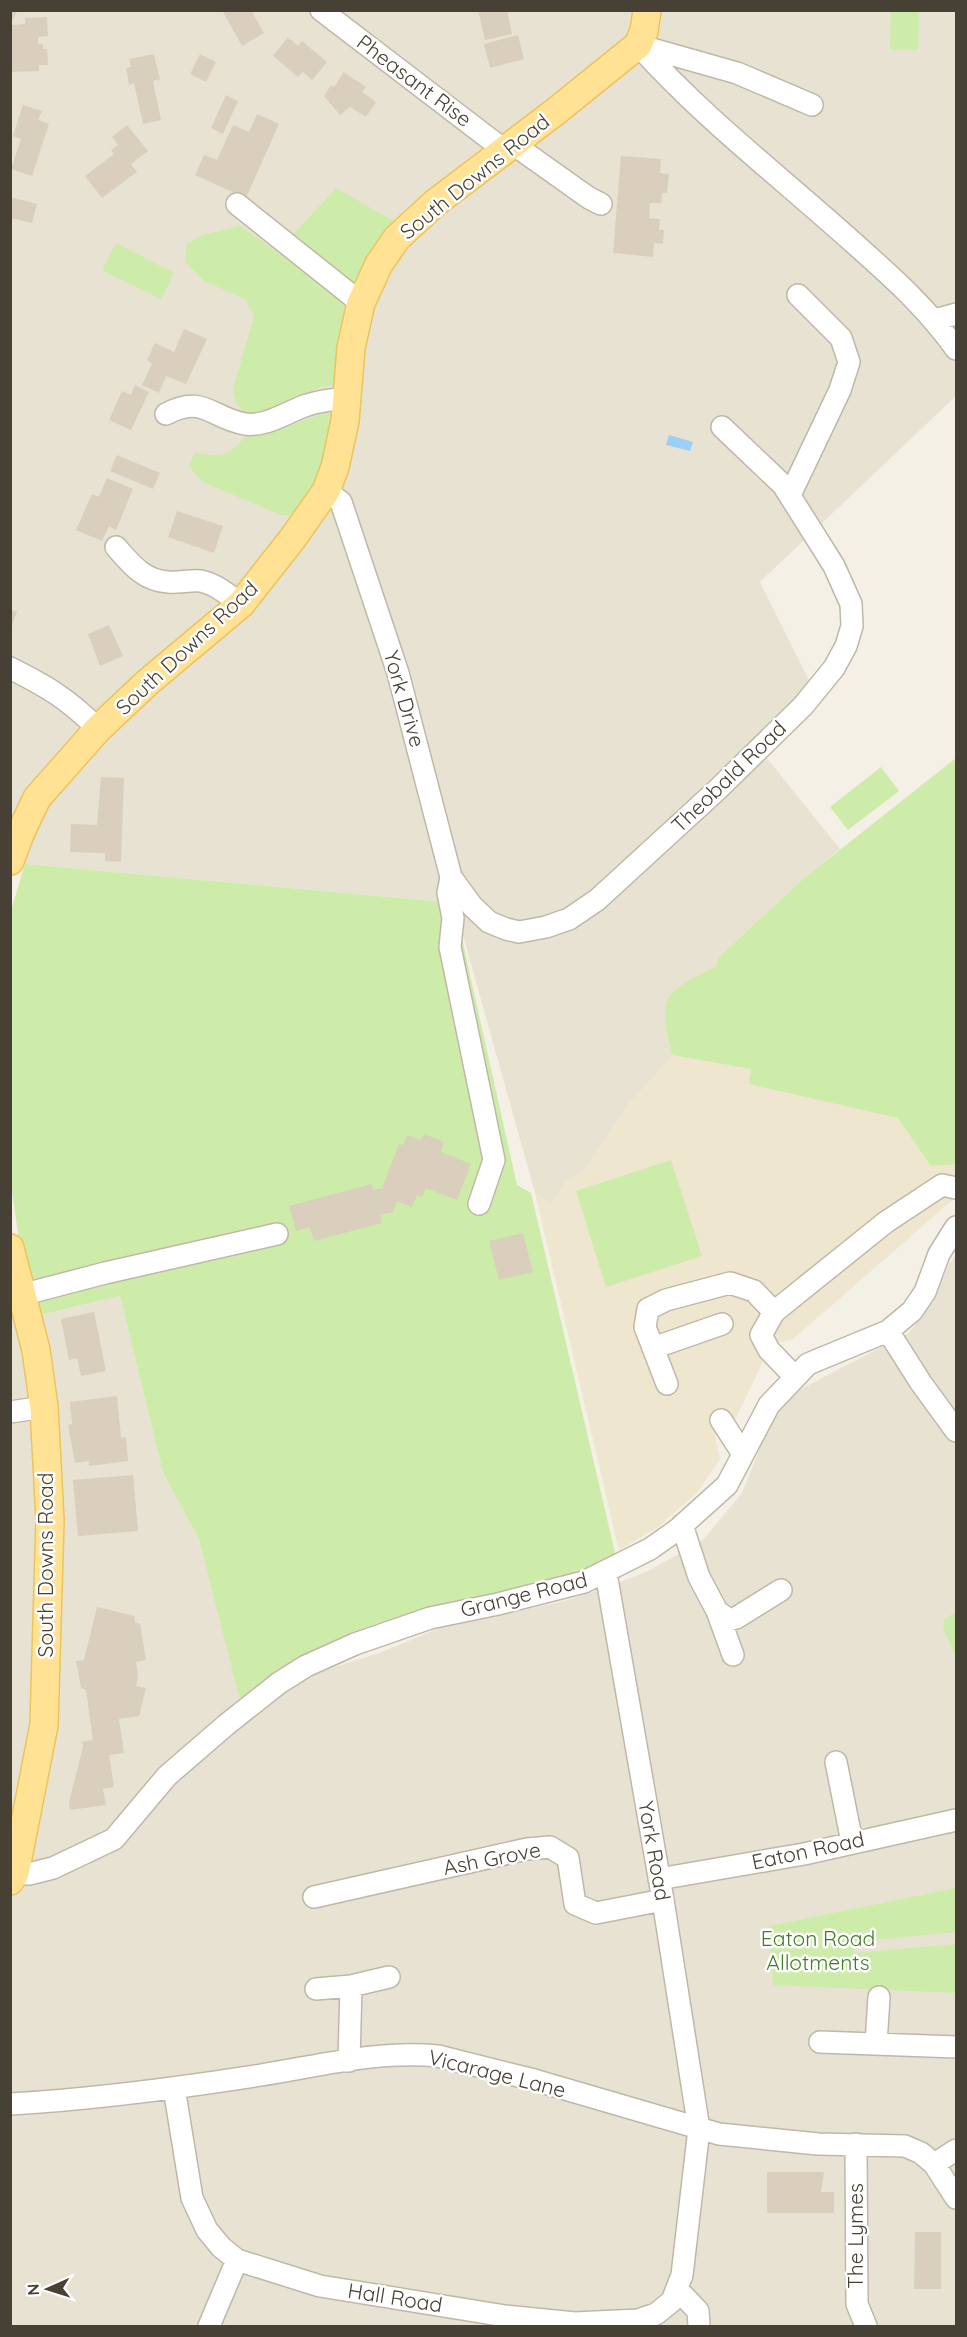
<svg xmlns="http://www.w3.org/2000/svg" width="967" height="2337" viewBox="0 0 967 2337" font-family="Quicksand,sans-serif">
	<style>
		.residential { fill: #e8e2d3 }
		.education { fill: #eee6ce }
		.green { fill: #cdecaa }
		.water { fill: #9ccff6 }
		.building { fill: #d9cfbc }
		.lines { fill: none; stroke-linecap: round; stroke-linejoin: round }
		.minor-casing { stroke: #c0b8a7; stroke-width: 24 }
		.major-casing { stroke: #edc45a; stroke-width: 30 }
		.minor { stroke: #fff; stroke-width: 21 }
		.major { stroke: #ffe293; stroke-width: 27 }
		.labels { text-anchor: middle; stroke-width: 5; stroke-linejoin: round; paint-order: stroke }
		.street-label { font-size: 21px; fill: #474034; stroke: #fff }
		.park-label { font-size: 21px; fill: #437d23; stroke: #fff }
	</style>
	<rect width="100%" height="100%" fill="#f4f0e5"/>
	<path class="residential" d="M10,11H956V396L760,582L813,688L758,747L840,849L802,880L718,958L716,967L702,973L676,990L666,1026L667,1041L673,1055L629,1104L584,1169L563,1185L552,1204L535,1193L454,903L25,864L11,858Z
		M956,1255V2326H11L10,1303L15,1322L120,1296L163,1473L199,1539L246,1719L283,1690L310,1675L382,1652L442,1627L565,1601L610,1586L648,1571L702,1541L742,1493L777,1406L799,1390L909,1333L934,1301L949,1264Z"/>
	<path class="education" d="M956,758V1197L793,1339L774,1344L765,1357L735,1420L715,1436L720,1459L697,1493L658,1527L619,1550L535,1193L552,1203L563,1185L584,1169L629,1104L673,1055L667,1041L666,1026L668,999L676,990L702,973L716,967L718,958L802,880Z"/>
	<path class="green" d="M891,11H919L918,50L890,49Z
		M336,188L399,224L357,290L291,237Z
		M240,226L279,253L353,309L334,385L320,387L260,415L245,414L236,403L233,389L254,316L245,299L204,281L185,262L187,244L202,235Z
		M116,243L174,273L161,299L102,270Z
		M329,411L333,421L323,451L321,476L295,515H281L203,482L189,467L195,452C221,458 230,456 247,434L276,431Z
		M956,758V1164L931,1166L898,1118L749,1084L751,1069L673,1055C667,1042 662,1012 668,999C674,986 704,972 716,967L718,958L802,880Z
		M881,767L899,791L848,830L830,807Z
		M25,864L454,903L517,1185L531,1193L616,1557C556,1583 490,1593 427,1609C354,1627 299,1653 240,1700L199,1539L163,1473L120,1296L37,1316L22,1261L10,1178V914Z
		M671,1160L702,1256L606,1287L576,1191Z
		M956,1612V1658L943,1627L944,1619Z
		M956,1888V1932L853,1942L854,1953L956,1944V1993L773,1985L769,1926Z"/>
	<path class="water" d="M669,435L693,442L690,451L666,445Z"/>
	<path class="building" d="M10,10H18L10,24Z
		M222,10H251L264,33L242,46Z
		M478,10H507L512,34L485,40Z
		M47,17L48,36L38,37V44H43V49H47L48,65H39V71L11,72L12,25L25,24V18Z
		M518,35L524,59L490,68L484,44Z
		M288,37L298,46L302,41L327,62L312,80L303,72L298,77L273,56Z
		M154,54L160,79L153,81L161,120L143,124L134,83L129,85L126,68L131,67L129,59Z
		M200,54L216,62L206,82L190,74Z
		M344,72L366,87L362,92L376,102L366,117L350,107L340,115L324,96L331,85L334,87Z
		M226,95L238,101L223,134L211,128Z
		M23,105L42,111L38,120L49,124L32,176L11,169L21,139L13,136Z
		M257,114L279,124L246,198L195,175L204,155L217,160L233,125L249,132Z
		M127,125L148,151L131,164L137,172L102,198L85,176L114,154L111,150L118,145L112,137Z
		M621,156L661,159L660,173L669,174L667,193H662L661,203H650L649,218L660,219L659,230H664L663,244L654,243L653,257L613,253Z
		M10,197L37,204L32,223L10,218Z
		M184,329L207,339L186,384L166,376L159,393L142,385L152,364L147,360L155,343L174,352Z
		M135,385L149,392L131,430L109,420L122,391L131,395Z
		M117,455L160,473L153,489L110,471Z
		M107,478L133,489L116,530L109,526L102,541L76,530L92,494L99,497Z
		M177,511L223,526L214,553L168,537Z
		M10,609L17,612L11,628H10Z
		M109,625L123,656L100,666L88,634Z
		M101,777L124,778L121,862L105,861V853L70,852L71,824L97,825Z
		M424,1134L444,1142L441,1152L471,1164L457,1200L426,1188L422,1197L417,1195L412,1207L397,1201L393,1212L380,1215L382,1223L314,1241L310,1227L296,1231L289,1206L372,1184L373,1190L382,1188L399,1144L403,1145L407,1135L421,1140Z
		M523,1233L533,1272L499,1280L489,1241Z
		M94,1312L106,1371L81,1376L77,1358L69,1360L61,1319Z
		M117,1396L121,1438L126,1437L128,1461L89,1466V1461L75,1463L68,1425L72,1424L70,1402Z
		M133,1475L138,1531L78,1536L73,1480Z
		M97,1607L134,1616L135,1622L140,1624L146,1660L136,1662L138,1677L136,1686L146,1688L139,1716L119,1719L124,1753L109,1755L114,1787L103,1789L106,1805L70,1810L69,1802L83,1747L82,1742L93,1740L86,1690L81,1688L76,1661L84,1660Z
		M767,2172H824L821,2192H834V2213H767Z
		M915,2232H941V2289H914Z"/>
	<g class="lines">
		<defs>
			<path id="minor" d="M321,10L504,150
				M638,45C703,118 783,179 856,245C893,278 927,308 956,349
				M638,45L737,73L812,105
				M513,144L589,198L601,204
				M237,204L361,303
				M935,320L956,314
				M166,414C203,394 211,418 245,424C266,427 287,412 307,405C320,401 334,399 348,398
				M326,491L341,502L398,673L451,877L448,893L453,918L450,947L494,1160L479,1204
				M790,495L840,390L849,362L841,338L798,295
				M116,547C131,564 144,581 168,582C179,583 190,580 201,581C216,584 228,595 241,604
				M10,668C48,687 68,699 98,729
				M451,877L472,906L489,922L506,929L519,932L546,927L569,919L597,900L717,790L803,706L834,668L846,646L852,626L851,604L834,566L783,485L722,427
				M21,1295L105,1273L277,1234
				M888,1331L921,1383L956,1431
				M653,1348L722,1324
				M795,1377L769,1350L761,1335L774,1312L886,1222L942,1185L956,1188
				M667,1384L645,1327L648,1309L666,1300L730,1283L754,1291L774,1312
				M10,1412L44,1407
				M721,1420L743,1454
				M682,1525L699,1577L717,1611L733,1655
				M717,1611L729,1620L736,1618L781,1590
				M836,1762L852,1842
				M15,1873L29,1874L53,1868L114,1839L167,1776L226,1725L279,1683L306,1666L355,1644L430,1618L498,1604L584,1582L650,1549L677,1530L727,1485L769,1405L808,1364L888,1331L912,1311L925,1292L939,1254L956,1227
				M659,1879L804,1854L956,1820
				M314,1897L527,1849L550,1847L568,1858L575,1904L596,1913L663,1900
				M351,1986L389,1977
				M316,1989L351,1986L349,2061
				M820,2042L956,2047
				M876,2044L879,1997
				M174,2088L192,2198L207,2230L221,2247L237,2260L320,2286L505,2316L575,2323L638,2320L656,2314L672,2301L682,2275L699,2129L663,1900L606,1573
				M10,2104C95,2099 178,2088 261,2075C319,2066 379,2050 438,2056L534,2080L719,2134L818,2144L905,2146L921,2153L934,2164L956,2198
				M856,2144L857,2304L866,2326
				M934,2164L956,2150
				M678,2290L698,2311L699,2326
				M209,2326L237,2260"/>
			<path id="major" d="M10,861L20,834L37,798L98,729L148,682L241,604L293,538L326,491L335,467L345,421L351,348L361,303L379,264L397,238L435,203L555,112L638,45L644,31L647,10
				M10,1248L36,1350L44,1407L50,1520L44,1725L15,1873L10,1881"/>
		</defs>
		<use href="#minor" class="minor-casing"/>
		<use href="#major" class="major-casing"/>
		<use href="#minor" class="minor"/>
		<use href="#major" class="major"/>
	</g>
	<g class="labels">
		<g class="street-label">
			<text transform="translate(414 81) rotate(37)" y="7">Pheasant Rise</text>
			<text transform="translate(475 177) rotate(-39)" y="7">South Downs Road</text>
			<text transform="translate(187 648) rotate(-43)" y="7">South Downs Road</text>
			<text transform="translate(404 699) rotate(74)" y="7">York Drive</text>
			<text transform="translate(729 777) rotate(-44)" y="7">Theobald Road</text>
			<text transform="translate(46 1565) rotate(-90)" y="7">South Downs Road</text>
			<text transform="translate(524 1595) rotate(-14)" y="7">Grange Road</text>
			<text transform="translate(654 1851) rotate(80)" y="7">York Road</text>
			<text transform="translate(808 1851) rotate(-12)" y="7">Eaton Road</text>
			<text transform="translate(492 1859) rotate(-11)" y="7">Ash Grove</text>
			<text transform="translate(497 2074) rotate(14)" y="7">Vicarage Lane</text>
			<text transform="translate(856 2236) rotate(-90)" y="7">The Lymes</text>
			<text transform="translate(395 2298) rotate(9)" y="7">Hall Road</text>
		</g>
		<g class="park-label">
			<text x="818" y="1946">Eaton Road<tspan x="818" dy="24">Allotments</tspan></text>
		</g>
	</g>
	<rect width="967" height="2337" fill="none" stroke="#474034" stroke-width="24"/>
	<g transform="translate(48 2289) rotate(267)" stroke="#ffffff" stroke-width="4.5" paint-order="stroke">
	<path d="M0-4.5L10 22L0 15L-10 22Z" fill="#474034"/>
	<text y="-9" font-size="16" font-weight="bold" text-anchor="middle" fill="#474034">N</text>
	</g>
</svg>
